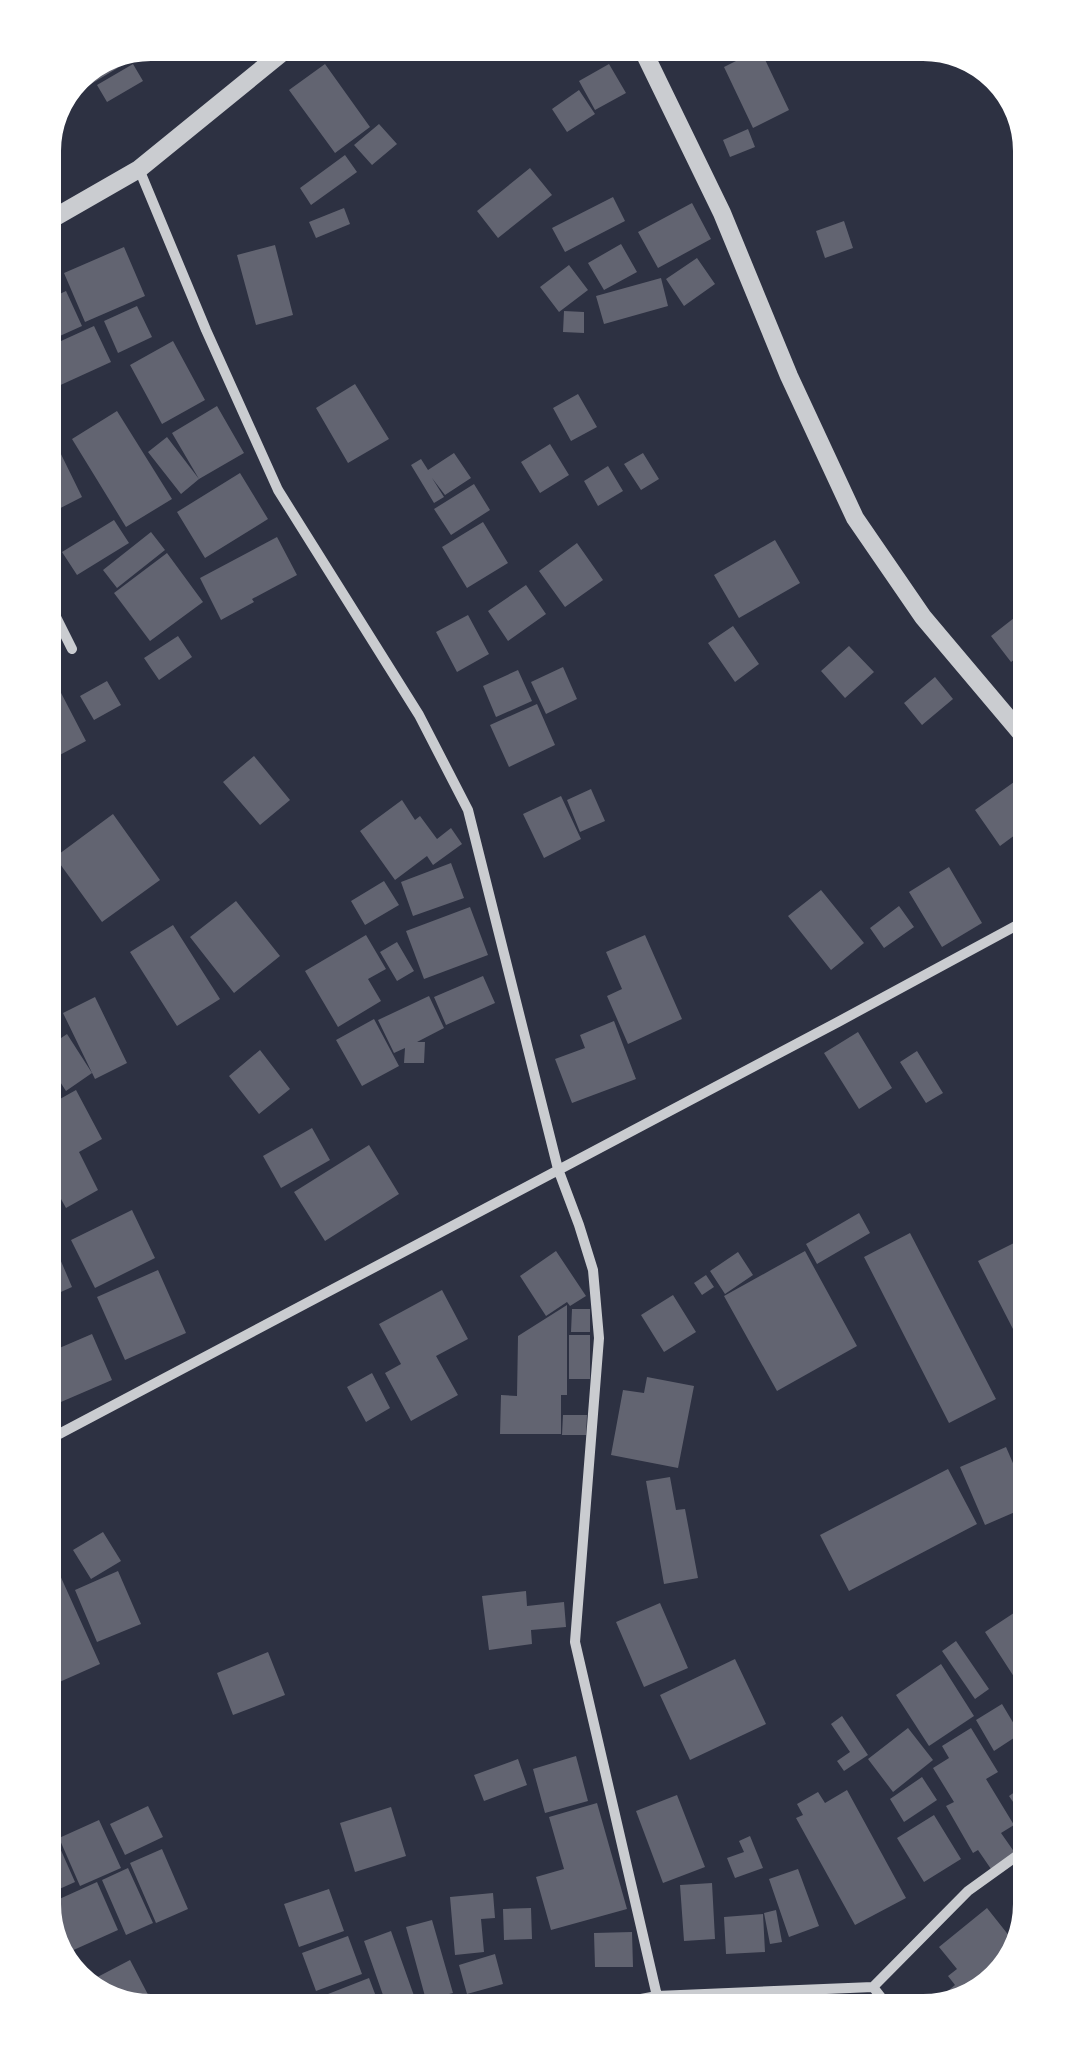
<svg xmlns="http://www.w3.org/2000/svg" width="1074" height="2055" viewBox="0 0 1074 2055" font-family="Spectral,serif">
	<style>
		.building { fill: #626471 }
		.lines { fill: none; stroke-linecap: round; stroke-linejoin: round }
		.minor { stroke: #caccd0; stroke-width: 10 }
		.tertiary { stroke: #caccd0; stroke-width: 18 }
		.rim { fill: none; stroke: #fff; stroke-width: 12 }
	</style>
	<rect width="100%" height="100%" fill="#2d3142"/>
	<path class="building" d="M124,49L131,60L86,87L75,69Z
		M760,49L789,110L753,128L724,67Z
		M133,64L143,81L107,102L97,85Z
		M325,64L370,127L335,153L289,90Z
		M609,64L626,93L595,110L579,81Z
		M579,90L595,114L567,132L552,109Z
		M379,124L397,144L372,165L354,145Z
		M748,129L755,147L730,157L723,140Z
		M345,155L357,172L311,205L300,188Z
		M530,168L552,195L498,238L477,211Z
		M613,197L625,221L565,252L552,228Z
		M692,203L711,239L658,268L638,232Z
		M344,208L350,224L316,238L309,222Z
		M844,221L853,248L825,258L816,231Z
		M621,244L637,272L604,290L588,263Z
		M275,245L293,315L256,325L237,255Z
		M124,247L145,296L85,322L64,273Z
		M697,258L715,284L684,306L666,279Z
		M569,265L588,290L559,312L540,287Z
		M661,278L668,306L604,324L596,296Z
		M66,291L82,326L51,340L38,311V304Z
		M137,306L152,337L118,353L104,321Z
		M564,311L584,312V333L563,332Z
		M94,326L111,362L54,388L39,351Z
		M173,341L205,400L162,424L130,365Z
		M39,380L53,411L39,418Z
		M355,384L389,439L348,463L316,408Z
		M578,394L597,427L571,441L553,408Z
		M217,406L244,453L199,479L172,433Z
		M117,411L172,499L126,527L72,439Z
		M167,437L199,479L181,494L148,452Z
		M550,444L569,475L540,493L521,462Z
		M57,446L82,497L39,519V456Z
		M454,453L471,478L445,495L432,478L444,497L434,503L411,465L421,459L428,470Z
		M643,453L659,479L641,490L624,464Z
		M608,466L623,491L598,506L584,481Z
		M240,473L268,519L205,558L177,512Z
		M474,484L490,510L451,535L434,509Z
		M114,520L129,543L77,575L62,552Z
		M483,522L508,563L467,588L442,547Z
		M151,532L165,550L117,588L103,570Z
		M277,537L297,575L252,599L254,602L221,620L200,578Z
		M775,540L800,583L739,618L714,575Z
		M577,543L603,580L565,607L539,571Z
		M167,553L203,602L150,641L114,593Z
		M526,585L546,614L508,641L488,611Z
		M1030,614L1031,647L1011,662L991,636L1014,618L1019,623Z
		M468,615L489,654L457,672L436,632Z
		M733,626L759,664L735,682L708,643Z
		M178,636L192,657L159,680L144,658Z
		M849,646L874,672L845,698L821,671Z
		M46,664L86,741L41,765L40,668Z
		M563,667L577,699L546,714L531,682Z
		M518,670L532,701L496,717L483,686Z
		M935,677L953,699L922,725L904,703Z
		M107,681L121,705L94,720L80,696Z
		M537,704L555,745L509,767L490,725Z
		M254,756L290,800L260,825L223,782Z
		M1014,782L1031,807V823L1000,846L975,810Z
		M591,789L605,821L580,832L567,800Z
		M561,796L581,839L544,858L523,814Z
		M402,800L415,820L420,816L437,839L451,828L462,844L433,865L427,856L395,880L360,831Z
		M113,814L160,880L102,922L55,857Z
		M451,863L464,898L413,916L401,882Z
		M949,867L982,923L942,947L909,892Z
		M384,881L399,905L365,925L351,901Z
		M821,890L864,943L831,970L788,916Z
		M236,901L280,956L234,993L190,937Z
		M899,906L914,927L884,948L870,928Z
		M470,907L488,955L424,979L406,931Z
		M173,925L220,999L177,1026L130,952Z
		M366,935L386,969L368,979L381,1001L338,1027L305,971Z
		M645,935L682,1019L628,1044L607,996L622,989L606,952Z
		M397,942L414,971L397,981L380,952Z
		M483,976L495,1003L446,1025L434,997Z
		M429,996L444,1028L417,1042H425L424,1063H404L405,1048L394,1053L378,1020Z
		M95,997L127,1063L95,1079L63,1013Z
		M374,1019L399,1066L362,1086L336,1040Z
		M614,1021L636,1079L572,1103L555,1059L585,1048L580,1035Z
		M858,1032L892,1088L859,1109L824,1053Z
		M67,1034L92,1073L66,1091L42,1054V1051Z
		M260,1050L290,1089L259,1114L229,1076Z
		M917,1051L943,1093L926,1103L900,1062Z
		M42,1066L56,1093L42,1101Z
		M76,1090L102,1139L79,1152L98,1190L66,1208L42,1165V1109Z
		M312,1128L330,1160L281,1188L263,1156Z
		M369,1145L399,1194L325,1241L294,1192Z
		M132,1210L155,1258L95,1288L71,1240Z
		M859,1213L870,1233L817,1264L806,1244Z
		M43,1219L72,1287L43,1300Z
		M910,1233L996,1399L949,1423L864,1257Z
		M1020,1240L1033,1267L1034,1370L978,1261Z
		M556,1251L586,1296L570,1306L567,1302L546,1316L520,1276Z
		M805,1251L857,1346L777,1391L724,1296Z
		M738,1252L753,1275L725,1294L710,1271Z
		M158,1270L186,1333L125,1360L97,1297Z
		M706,1275L714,1287L702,1295L694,1283Z
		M442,1290L468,1339L436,1356L458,1395L411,1421L385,1373L401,1364L379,1324Z
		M673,1295L696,1332L664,1352L641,1315Z
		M567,1305V1395H561V1434H500L501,1395L517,1396L518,1336Z
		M572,1309H590V1332H571Z
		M92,1334L112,1380L47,1408L43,1400V1355Z
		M569,1335H590V1379H569Z
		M372,1373L390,1408L366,1422L347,1387Z
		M647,1377L694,1386L678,1468L611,1455L623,1390L644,1393Z
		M563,1415H587L586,1435H562Z
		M1006,1447L1031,1505L985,1525L960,1467Z
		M948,1469L977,1524L849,1591L820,1535Z
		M670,1477L676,1510L685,1509L698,1578L664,1584L646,1481Z
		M103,1532L121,1561L91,1579L73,1550Z
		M118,1571L141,1624L97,1642L75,1590Z
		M59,1573L100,1664L55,1684L45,1661L44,1580Z
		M526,1591L527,1606L564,1602L566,1627L531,1630L532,1644L489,1650L482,1596Z
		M1035,1599V1695L1029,1700L985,1632Z
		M660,1603L688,1668L644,1687L616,1622Z
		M956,1641L989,1689L975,1699L942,1651Z
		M268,1652L285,1695L233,1715L217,1673Z
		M735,1659L766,1724L690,1760L660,1695Z
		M941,1664L974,1716L929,1746L896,1695Z
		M1002,1704L1020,1734L994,1751L976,1720Z
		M842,1716L868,1755L844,1771L837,1761L850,1752L831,1724Z
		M908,1728L933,1760L893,1792L868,1759Z
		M971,1728L998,1772L986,1779L1014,1825L1001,1833L1015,1853L991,1869L978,1850L973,1853L946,1806L954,1802L933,1768L949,1758L942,1746Z
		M576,1756L588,1801L545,1813L533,1769Z
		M518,1759L527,1785L484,1801L474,1775Z
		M922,1777L937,1800L904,1822L890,1799Z
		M1036,1777V1806L1022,1815L1009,1796Z
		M847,1790L906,1898L855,1925L796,1818L803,1815L797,1804L818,1792L825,1803Z
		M677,1795L705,1867L663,1883L636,1811Z
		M597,1803L627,1909L551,1930L536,1877L564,1869L549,1817Z
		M148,1806L163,1837L125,1855L110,1824Z
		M391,1807L406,1856L355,1872L340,1823Z
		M934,1815L961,1859L924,1882L897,1838Z
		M99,1820L121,1868L80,1886L59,1838Z
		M52,1830L75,1882L46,1895L45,1833Z
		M750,1836L763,1868L735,1878L727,1858L744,1852L739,1841Z
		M162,1849L188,1909L156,1923L130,1863Z
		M128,1868L153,1923L126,1935L102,1880Z
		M798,1869L819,1926L789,1937L769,1879Z
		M97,1882L118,1930L58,1957L46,1929V1905Z
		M712,1883L715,1939L684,1941L680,1885Z
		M329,1889L344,1931L299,1947L284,1904Z
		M493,1893L495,1918L481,1919L484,1952L455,1955L450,1897Z
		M531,1908L532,1939L504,1940L503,1909Z
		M987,1908L1014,1942L995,1958L1004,1970L987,1983L992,1989L966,2009H936L932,2004L955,1985L948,1976L957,1969L939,1947Z
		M776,1910L782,1942L770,1944L764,1913Z
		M763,1914L765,1952L726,1954L724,1917Z
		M432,1920L453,1993L426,2000L406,1927Z
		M391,1931L418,2007L397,2015H390L364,1941Z
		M632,1932L633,1967H595L594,1933Z
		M348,1936L362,1974L316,1991L302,1953Z
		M495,1954L503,1984L467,1994L459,1965Z
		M130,1960L156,2010L143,2017L94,1999L86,1983Z
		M369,1978L383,2015H336L328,1994Z
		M310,1995L322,2015L283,2016L281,2012Z
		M844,1997L851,2010H833L830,2005Z"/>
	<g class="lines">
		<path class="minor" d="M139,169L206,330L278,490L419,715L468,810L558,1169L579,1225L593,1270L599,1338L575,1642L657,1996
			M40,585L72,649
			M44,1442L838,1022L1032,917
			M873,1987L968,1891L1036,1842
			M567,2013L657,1996L873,1987L891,2010"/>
		<path class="tertiary" d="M637,38L722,213L789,376L855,518L923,617L1031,745
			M38,227L139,169L300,38"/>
	</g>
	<path d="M0 0H1074V2055H0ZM151 55H923A96 96 0 0 1 1019 151V1904A96 96 0 0 1 923 2000H151A96 96 0 0 1 55 1904V151A96 96 0 0 1 151 55Z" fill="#fff" fill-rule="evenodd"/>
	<path class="rim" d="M151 55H923A96 96 0 0 1 1019 151V1904A96 96 0 0 1 923 2000H151A96 96 0 0 1 55 1904V151A96 96 0 0 1 151 55Z"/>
</svg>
